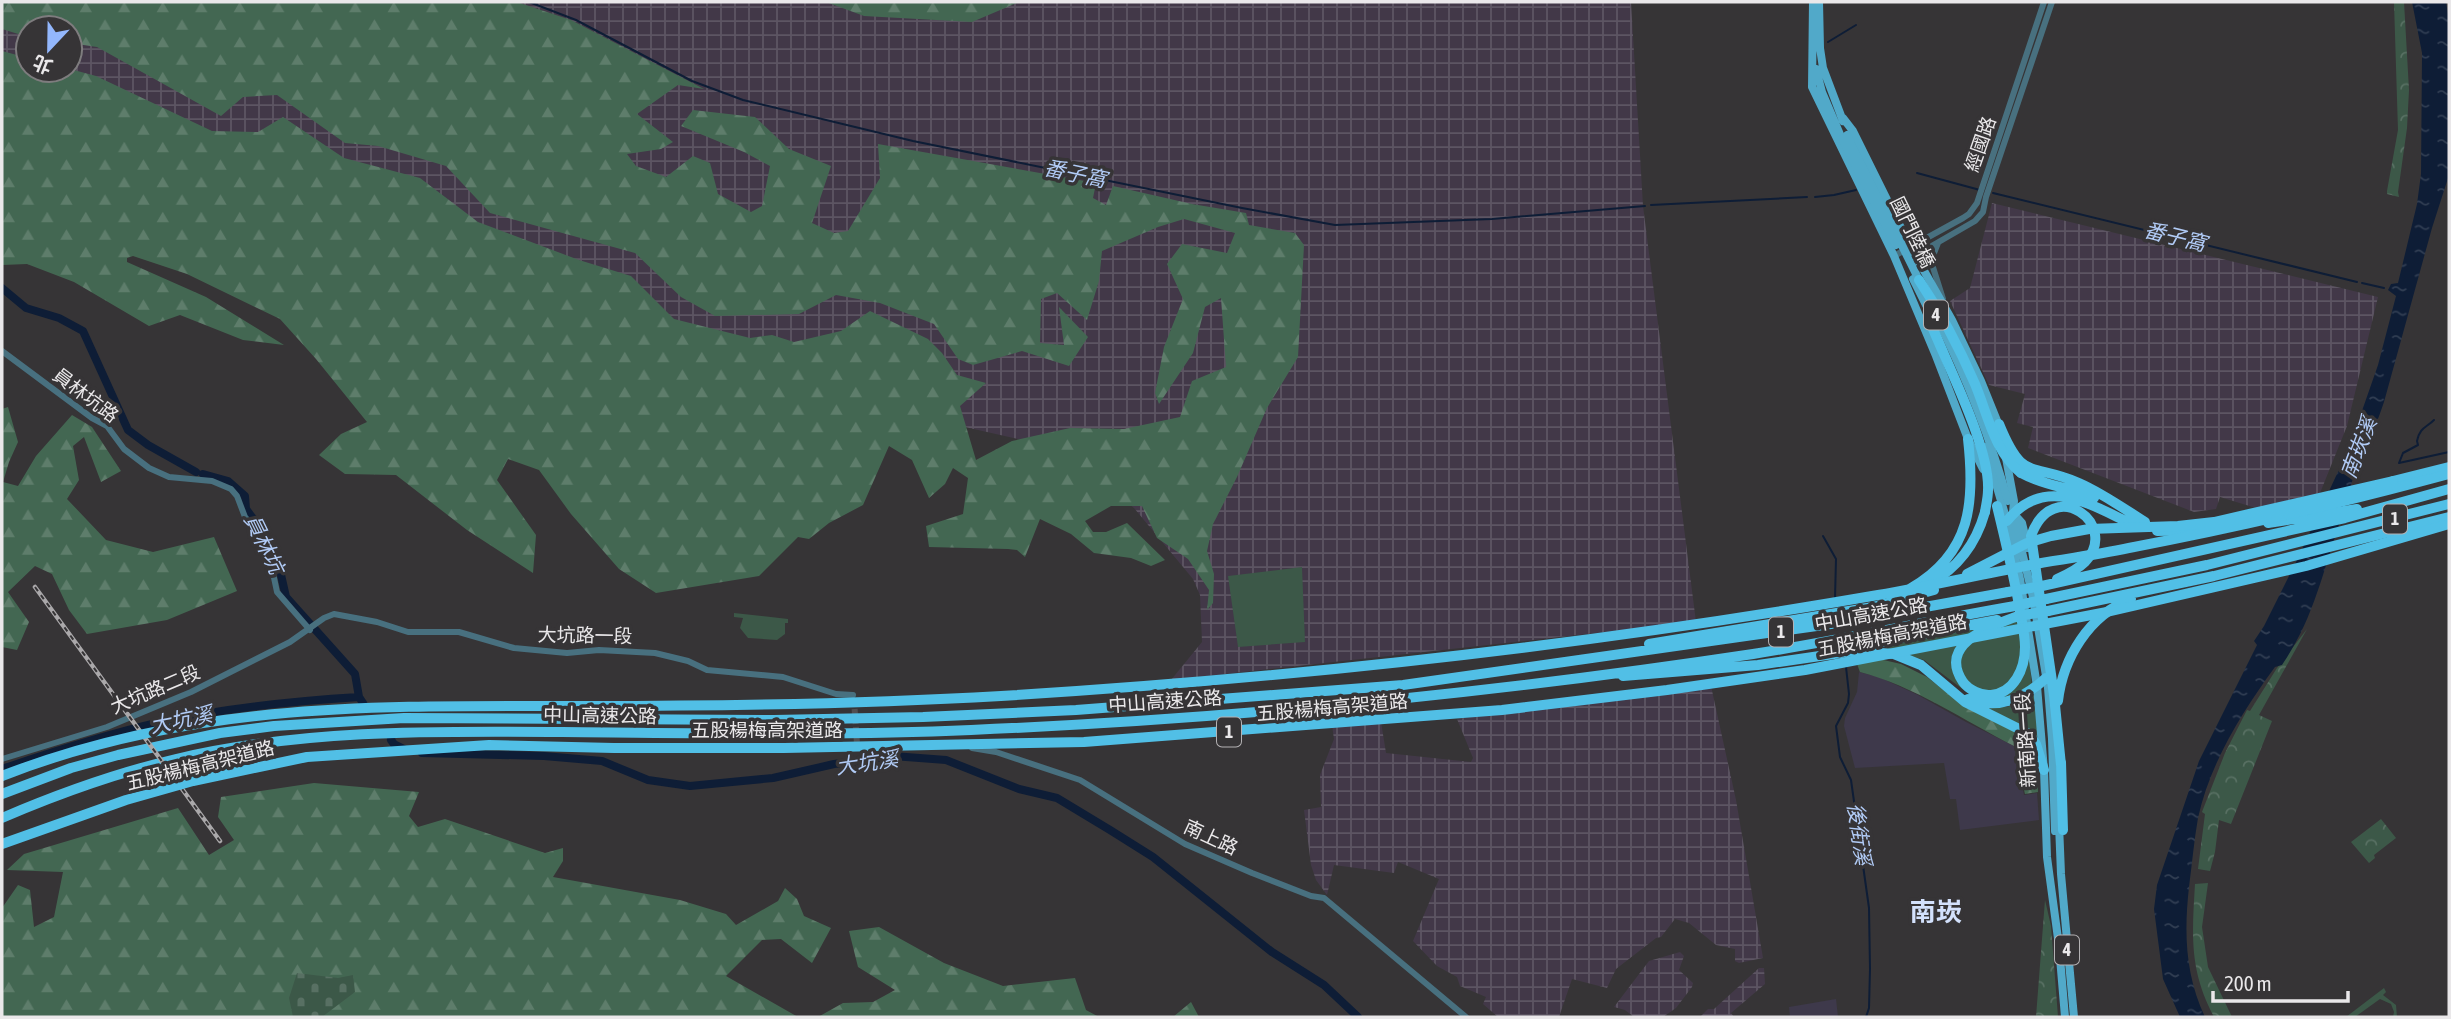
<svg xmlns="http://www.w3.org/2000/svg" width="2451" height="1019" viewBox="0 0 2451 1019" font-family="'Asap Condensed','Noto Sans TC',sans-serif">
	<style>
		.commercial { fill: #3e394b }
		.industrial { fill: url(#industrial-grid); fill-rule: evenodd }
		.grass { fill: #3c5848 }
		.forest { fill: url(#forest-firs) }
		.cemetery { fill: url(#cemetery-stones) }
		.park { fill: url(#park-crowns) }
		.water { fill: url(#water-ripples) }
		.lines { fill: none; stroke-linecap: round; stroke-linejoin: round }
		.stream { stroke: #0e1d36; stroke-width: 2 }
		.river { stroke: #0e1d36; stroke-width: 8 }
		.minor-tunnel { stroke: #514f51; stroke-width: 6; stroke-dasharray: 6 3; stroke-linecap: butt }
		.minor { stroke: #48707f; stroke-width: 6 }
		.major { stroke: #51a9c9; stroke-width: 8 }
		.highway { stroke: #51bfe6; stroke-width: 10 }
		.rail-casing { stroke: #aaa8aa; stroke-width: 4.5 }
		.rail { stroke: #363436; stroke-width: 2; stroke-dasharray: 5; stroke-linecap: butt }
		.major-bridge { stroke: #51a9c9; stroke-width: 8 }
		.highway-bridge { stroke: #51bfe6; stroke-width: 10 }
		.labels { text-anchor: middle; stroke-width: 7; stroke-linejoin: round; paint-order: stroke }
		.shield { fill: #363436; stroke: #b4b2b4; stroke-width: 2 }
		.shield-label { font-size: 18px; font-weight: bold; fill: #eae8ea }
		.street-label { font-size: 19px; fill: #eae8ea; stroke: #363436 }
		.water-label { font-size: 21px; font-style: italic; fill: #b1cbf6; stroke: #363436 }
		.district-label { font-size: 26px; font-weight: bold; fill: #d3e1fc; stroke: #363436 }
	</style>
	<defs>
		<pattern id="industrial-grid" width="8" height="8" patternUnits="userSpaceOnUse" patternTransform="scale(1.75)"><rect width="8" height="8" fill="#423848"/><path d="M0 4h8M4 0v8" fill="none" stroke="#5d5563"/></pattern>
		<pattern id="forest-firs" width="22" height="20" patternUnits="userSpaceOnUse" patternTransform="scale(1.75)"><rect width="22" height="20" fill="#436752"/><path d="M5 1l3.5 6h-7zM16 11l3.5 6h-7z" fill="#5e7d6b"/></pattern>
		<pattern id="cemetery-stones" width="16" height="16" patternUnits="userSpaceOnUse" patternTransform="scale(1.75)"><rect width="16" height="16" fill="#3c5848"/><path d="M2 7V4a2 2 0 0 1 4 0v3zM10 15v-3a2 2 0 0 1 4 0v3z" fill="#587063"/></pattern>
		<pattern id="park-crowns" width="20" height="18" patternUnits="userSpaceOnUse" patternTransform="scale(1.75)"><rect width="20" height="18" fill="#3c5848"/><path d="M2 6a3 3 0 1 1 6 0M12 15a3 3 0 1 1 6 0" fill="none" stroke="#587063"/></pattern>
		<pattern id="water-ripples" width="26" height="14" patternUnits="userSpaceOnUse" patternTransform="scale(1.75)"><rect width="26" height="14" fill="#0e1d36"/><path d="M2 4q2-2 4 0t4 0M15 11q2-2 4 0t4 0" fill="none" stroke="#313e53"/></pattern>
	</defs>
	<rect width="100%" height="100%" fill="#363436"/>
	<path class="commercial" d="M1859,672L1879,677L1918,695L1966,722L2014,746L2024,795L2037,793L2039,820L1960,830L1956,799H1950L1944,763L1855,768L1844,726L1845,718L1857,692Z
		M1836,999L1838,1017H1790L1789,1007Z"/>
	<path class="industrial" d="M2,2H1631L1643,206L1696,622L1171,680L1202,642L1200,595L1193,579L1134,508L1058,448L956,425L679,339L260,160L2,66ZM28,28H70V70H28Z
		M1992,203L2378,297L2347,426L2320,493L2256,508L2220,497L2216,509L2194,512L2028,448L2033,427L2017,423L2025,394L1989,385L1950,301L1970,288Z
		M1711,686L1736,800L1763,958L1739,963L1735,961V949L1716,945L1689,923L1675,919L1661,937L1656,938L1616,969L1607,988L1572,979L1559,1017H1498L1483,1004L1486,997L1460,986L1457,977L1437,966L1413,941L1439,879L1398,862L1394,873L1334,865L1327,895L1316,880L1311,865L1304,810L1321,807L1320,775L1334,739L1332,725L1381,722L1386,753L1471,762L1473,758L1457,719Z
		M1680,952L1684,956L1679,970L1693,983L1692,987L1676,1008L1663,1017H1634L1625,1010L1614,1007L1649,961Z
		M1759,968H1764L1765,984L1731,1013L1734,1017H1700L1708,1009H1714Z"/>
	<path class="grass" d="M1302,567L1305,642L1238,647L1228,576Z
		M734,613L788,619V623H785V634L777,640L748,638L740,628L743,618L734,617Z
		M2020,620C2021,629 2023,639 2022,648C2014,729 1936,678 1967,646C1980,632 2003,625 2020,620Z
		M1985,625L1956,654L1969,694L1924,660L1886,648V643Z
		M2029,657L2032,686L2007,698L1992,699L2001,696Z
		M2034,695L2039,744L1985,707H2007Z
		M2384,988L2386,992L2383,995L2396,1005L2397,1017H2393L2394,1012L2391,1004L2380,999L2355,1017H2346Z"/>
	<path class="forest" d="M2,2H517L571,20L704,89L678,85L637,114L673,142L661,149L627,154L636,166L666,177L693,156L710,163L718,194L751,212L762,206L770,166L744,152L681,126L693,110L755,117L789,149L831,166L812,223L834,233L848,231L880,178L878,144L1096,183L1093,198L1106,205L1113,186L1192,204L1246,213L1249,225L1295,233L1304,245L1298,357L1267,408L1237,477L1213,524L1207,551L1214,574L1213,603L1207,610L1209,590L1188,559L1157,538L1142,506H1111L1085,521L1093,532H1106L1127,523L1165,560L1151,566L1131,558L1094,553L1071,534L1040,519L1025,557L1017,550L1008,549L929,547L926,526L963,514L968,478L953,468L945,484L929,498L912,460L889,446L863,505L829,523L809,539L798,537L759,576L656,593L619,569L571,514L539,470L508,459L497,480L536,535L533,573L467,530L396,475L345,474L319,455L341,434L367,422L316,359L280,319L187,274L133,256L127,258V262L206,297L284,345L243,340L180,315L149,326L74,282L27,264L2,265V51L28,58V70L70,69L96,76L212,131L258,132L283,117L344,158L420,178L478,222L579,260L631,276L674,319L750,338L772,335L794,342L841,331L870,311L928,339L942,353L957,375L986,383L960,406L976,460L1012,441L1070,428L1124,429L1180,417L1192,381L1226,367L1221,298L1205,307L1193,353L1159,404L1155,393L1164,347L1183,299L1167,264L1182,244L1227,253L1235,233L1184,219L1158,227L1102,251L1099,281L1087,320L1057,293L1041,299L1040,343L1064,345L1059,307L1088,337L1069,366L1022,351L973,365L958,359L934,324L880,303L836,295L799,314L715,316L681,297L635,253L490,213L446,166L378,146L345,143L277,95L243,97L221,116L97,47L70,43V28H28V37L2,29Z
		M826,2H1019L972,22L864,16Z
		M8,407L18,442L9,462L3,482L18,486L36,456L72,415L92,427L121,471L101,482L84,437L73,446L79,480L67,499L106,540L153,552L214,537L237,591L167,620L87,634L69,610L52,574L35,566L8,592L29,622L17,650L2,647V409Z
		M1879,659L1901,664L1927,677L1960,703L2029,739L2036,757L2038,792L2025,794L2014,746C1965,721 1912,685 1860,672L1857,664Z
		M314,783L419,792L409,816L418,827L445,819L545,853L563,848V861L553,877L680,900L726,914L736,925L778,901L785,888L797,899L804,916L831,928L812,963L781,939L762,940L726,976L798,1017H2V908L18,885L30,890L34,927L54,917L63,872L7,870L24,854L178,808L209,855L234,840L218,817L221,797Z
		M879,927L944,963L1003,986L1075,978L1086,1010L1099,1017H818L843,1003L873,1002L895,990L858,967L849,931Z
		M1191,1002L1199,1017H1173Z"/>
	<path class="cemetery" d="M297,973L338,978L353,975L355,992L322,1017H293L289,998Z"/>
	<path class="park" d="M2394,2H2404L2409,90L2407,128L2398,192L2399,197L2387,194V191L2398,130Z
		M2307,629L2259,715L2272,721L2231,824L2219,820L2215,852L2210,871L2198,869L2205,814L2202,812L2225,753L2247,710L2250,711L2277,668Z
		M2381,819L2396,838L2374,855L2375,858L2369,863L2351,842Z
		M2208,883L2202,927L2208,967L2232,1017H2214C2189,970 2192,936 2195,884Z
		M2045,900L2051,926L2058,1017H2036Z"/>
	<path class="water" d="M2412,2H2446L2449,20V175L2432,228L2384,402C2380,414 2376,425 2370,436C2356,462 2349,494 2340,522C2322,574 2314,618 2282,665L2275,667C2242,712 2210,763 2198,818C2194,841 2192,864 2189,887C2184,933 2185,974 2205,1017H2180L2163,979L2154,909L2157,885L2199,761L2257,645L2254,641L2264,626L2298,558L2349,448L2378,365L2396,296L2388,290L2391,284L2398,283L2417,204L2421,174L2422,53Z"/>
	<g class="lines">
		<path class="stream" d="M529,2L576,20L692,81L743,100L913,141L1242,208L1335,225L1492,219L1645,206
			M1828,42L1856,25
			M1917,173L1980,190
			M1993,193L2357,282
			M1815,197L1834,195L1856,190
			M1651,205L1807,197
			M2362,283L2384,288
			M2434,420C2426,428 2420,427 2417,441L2418,445L2403,453L2399,463L2449,452
			M1823,536L1836,559L1835,598
			M1846,667L1849,694L1848,703L1836,726L1840,757L1851,780L1869,908L1870,969L1869,1008L1866,1017"/>
		<path class="river" d="M2,288L26,308L59,318L83,331L128,430L148,445L196,472
			M203,474L228,481L245,496L246,509L255,521L279,566L286,597L355,674L359,697L363,703
			M391,740L394,744L406,750
			M422,753L544,756L602,761L648,780L690,786L773,778L834,764L893,756L946,760L1019,789L1057,798L1110,830L1153,857L1272,952L1324,985L1358,1017
			M2,769C55,751 107,734 161,722C226,708 293,701 359,697"/>
		<path class="minor-tunnel" d="M854,700L857,744"/>
		<path class="minor" d="M1938,243L1931,261L1943,299
			M1916,255L1975,221L1983,212L1986,197L2052,2
			M1894,256L1963,218L1969,214L1977,203L2044,2
			M2,351L92,418L107,426L124,449L149,468L169,477L212,481L231,489L237,496L245,517L260,535L269,554L277,592L310,630
			M972,748L996,752L1080,780L1185,844L1252,873L1311,896L1324,898L1466,1017
			M2,759L107,727L191,692L290,642L324,618L334,614L377,622L408,632H459L514,648L567,653L599,650L655,653L688,661L707,670L783,677L836,694L853,695"/>
		<path class="major" d="M1813,2L1812,87L1894,256L1936,356L1968,439L1983,469
			M1819,2L1820,48L1823,68L1843,121
			M1816,69L1822,92L1842,139
			M1843,118L1853,131L1910,246L1952,320L1981,381L2000,428
			M1985,447L2007,521L2020,579L2037,686L2044,770L2047,857L2059,946L2065,1017
			M2006,458L2014,501L2013,513
			M2013,513L2022,523L2028,548
			M2013,515L2033,597L2048,688L2052,739L2055,831
			M2059,824L2061,874L2074,1017"/>
		<path class="highway" d="M1999,424C2023,483 2030,462 2079,483C2102,493 2123,508 2145,522
			M2021,473C2044,486 2070,487 2094,498
			M2393,481L2449,467
			M1997,506C2005,539 2013,572 2019,605C2021,619 2025,633 2025,647C2025,669 2014,693 1991,695C1981,696 1969,690 1963,682C1937,643 1992,626 2018,616
			M2007,521C2047,471 2096,509 2139,527
			M2268,523L2357,509
			M2157,531L2204,530
			M2057,579C2066,575 2078,569 2085,562C2121,525 2053,474 2031,536L2054,695L2061,765
			M1929,584C1958,568 1976,544 1985,512
			M2042,586L2345,518L2449,489
			M1911,588C1972,553 1975,501 1968,439
			M2046,599L2207,565L2449,504
			M2048,611L2214,576L2449,517
			M1649,644L1873,607L1934,590
			M1853,647L1997,620
			M1623,676L1758,665L1854,651L1894,654L1921,665L1965,702L2029,734L2036,744L2044,770
			M1968,699C1999,710 2023,699 2046,678
			M2058,701C2063,658 2089,615 2131,599
			M2061,762L2063,830
			M2,794L71,768L118,755L220,733L274,726L404,718L774,720L923,717L1076,710L1403,685L1831,624L2008,592
			M2,818C58,794 116,773 176,759C302,729 433,731 562,732C698,733 834,736 971,730C1233,719 1494,693 1753,654C1841,640 1928,621 2015,606"/>
		<defs>
			<path id="rail" d="M35,587L220,841"/>
		</defs>
		<use href="#rail" class="rail-casing"/>
		<use href="#rail" class="rail"/>
		<path class="major-bridge" d="M1847,135L1921,284
			M1842,139L1896,245
			M1913,279L1928,309
			M1937,318C1966,377 1990,437 2008,501"/>
		<path class="highway-bridge" d="M1919,280C1941,313 1959,347 1975,384C1988,415 1994,451 2021,473
			M1928,309L1931,324C1948,366 1990,448 1988,490C1988,498 1986,505 1985,512
			M1967,574L2027,543L2051,536L2089,529L2178,526L2214,522L2393,481
			M2008,592L2042,586
			M2015,606L2046,599
			M2018,616L2048,611
			M2,776C196,700 386,706 590,706C727,706 864,704 1001,696C1293,678 1589,645 1878,595C1931,586 1983,574 2036,564C2069,558 2102,554 2134,547C2240,527 2345,502 2449,474
			M2,844L126,800L193,781L307,757L489,745L614,748H784L1084,742L1502,710L1667,690L1805,670L2107,612L2306,566L2449,524"/>
	</g>
	<g class="labels">
		<g class="shield">
			<rect x="1924" y="300.5" width="24" height="29" rx="5"/>
			<rect x="2383" y="504.5" width="24" height="29" rx="5"/>
			<rect x="1769" y="617.5" width="24" height="29" rx="5"/>
			<rect x="1217" y="717.5" width="24" height="29" rx="5"/>
			<rect x="2055" y="935.5" width="24" height="29" rx="5"/>
		</g>
		<g class="shield-label">
			<text x="1936" y="321">4</text>
			<text x="2395" y="525">1</text>
			<text x="1781" y="638">1</text>
			<text x="1229" y="738">1</text>
			<text x="2067" y="956">4</text>
		</g>
		<g class="street-label">
			<text transform="translate(1980 144) rotate(-71)" y="7">經國路</text>
			<text transform="translate(1913 232) rotate(64)" y="7">國門陸橋</text>
			<text transform="translate(86 395) rotate(37)" y="7">員林坑路</text>
			<text transform="translate(1871 614) rotate(-10)" y="7">中山高速公路</text>
			<text transform="translate(585 635) rotate(1)" y="7">大坑路一段</text>
			<text transform="translate(1892 635) rotate(-11)" y="7">五股楊梅高架道路</text>
			<text transform="translate(155 689) rotate(-23)" y="7">大坑路二段</text>
			<text transform="translate(1165 701) rotate(-4)" y="7">中山高速公路</text>
			<text transform="translate(1332 707) rotate(-5)" y="7">五股楊梅高架道路</text>
			<text transform="translate(600 715) rotate(1)" y="7">中山高速公路</text>
			<text x="767" y="737">五股楊梅高架道路</text>
			<text transform="translate(2025 740) rotate(-94)" y="7">新南路一段</text>
			<text transform="translate(200 765) rotate(-14)" y="7">五股楊梅高架道路</text>
			<text transform="translate(1211 837) rotate(25)" y="7">南上路</text>
		</g>
		<g class="water-label">
			<text transform="translate(1075 174) rotate(12)" y="7">番子窩</text>
			<text transform="translate(2175 237) rotate(14)" y="7">番子窩</text>
			<text transform="translate(2359 448) rotate(-69)" y="7">南崁溪</text>
			<text transform="translate(264 544) rotate(64)" y="7">員林坑</text>
			<text transform="translate(181 720) rotate(-11)" y="7">大坑溪</text>
			<text transform="translate(867 763) rotate(-8)" y="7">大坑溪</text>
			<text transform="translate(1859 834) rotate(82)" y="7">後街溪</text>
		</g>
		<g class="district-label">
			<text x="1936" y="921">南崁</text>
		</g>
	</g>
	<rect width="2451" height="1019" fill="none" stroke="#eae8ea" stroke-width="7"/>
	<g transform="translate(49 49) rotate(202)"><circle r="33" fill="#363436" stroke="#7e7c7e" stroke-width="2"/>
	<path d="M0-5L12 26L0 18L-12 26Z" fill="#93b7fd"/>
	<text y="-10" font-size="19" font-weight="bold" text-anchor="middle" fill="#eae8ea">北</text>
	</g>
	<path d="M2213 991v10h135v-10" fill="none" stroke="#eae8ea" stroke-width="3.5"/>
	<text x="2224" y="991" font-size="21" fill="#eae8ea" stroke="#363436" stroke-width="5" paint-order="stroke">200 m</text>
</svg>
